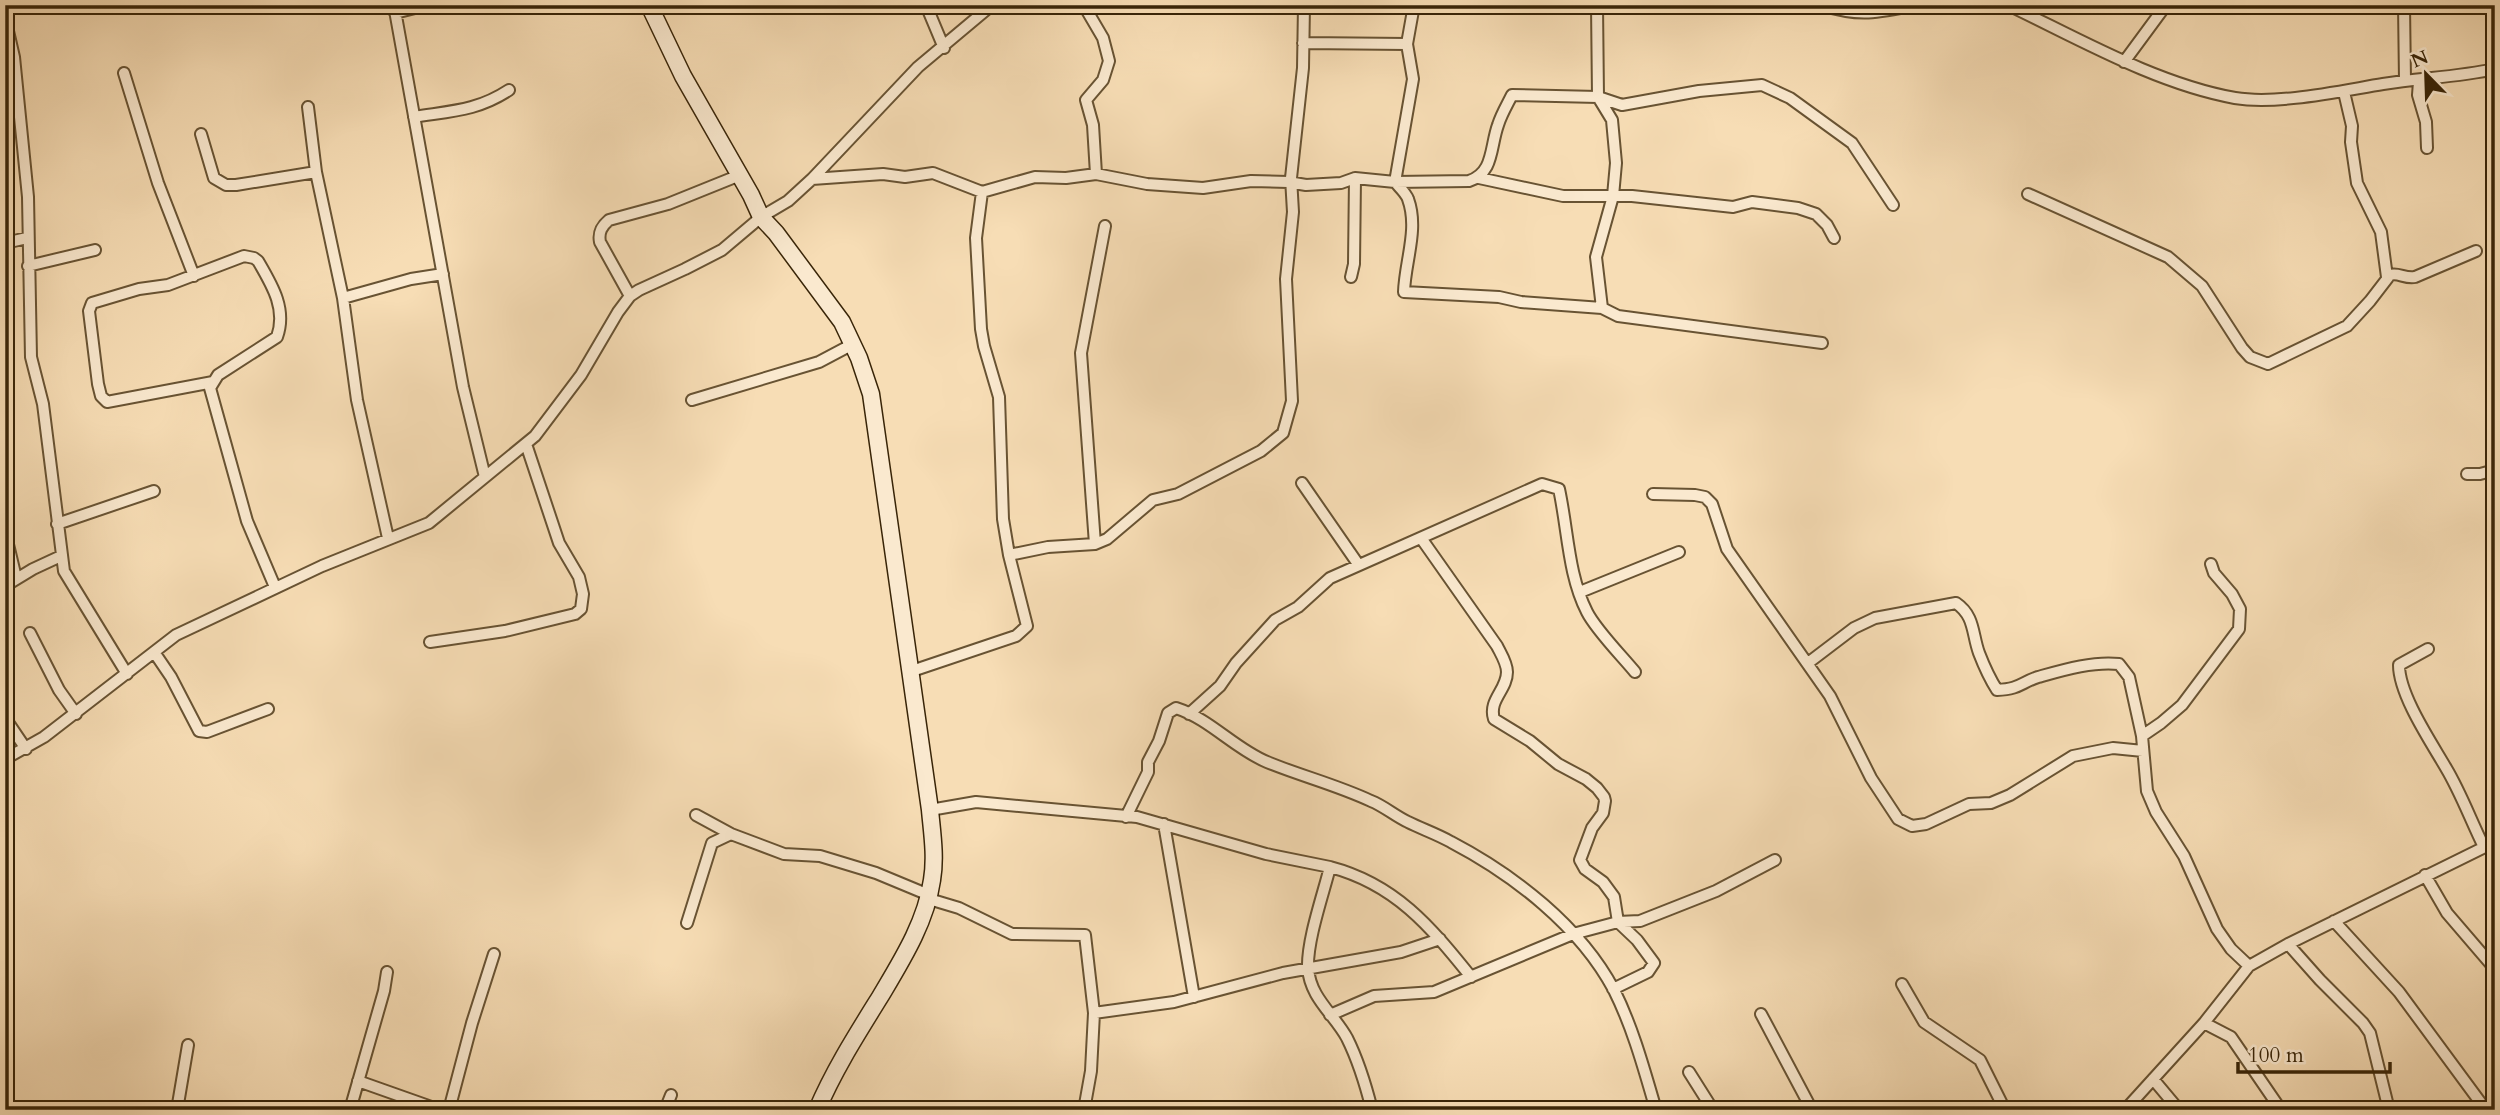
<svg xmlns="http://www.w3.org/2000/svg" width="2500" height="1115" viewBox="0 0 2500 1115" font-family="Cardo,serif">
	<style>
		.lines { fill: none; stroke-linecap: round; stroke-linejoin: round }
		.minor-casing { stroke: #685333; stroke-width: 14 }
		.secondary-casing { stroke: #392508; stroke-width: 19 }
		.minor { stroke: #fae9cf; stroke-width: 10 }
		.secondary { stroke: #fae9cf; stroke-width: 16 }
	</style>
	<rect width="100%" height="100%" fill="#f7ddb5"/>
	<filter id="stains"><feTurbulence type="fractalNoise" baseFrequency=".00286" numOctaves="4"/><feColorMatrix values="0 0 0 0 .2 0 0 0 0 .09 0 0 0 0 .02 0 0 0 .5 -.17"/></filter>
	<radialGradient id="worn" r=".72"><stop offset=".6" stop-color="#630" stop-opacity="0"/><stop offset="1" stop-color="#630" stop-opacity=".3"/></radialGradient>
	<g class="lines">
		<defs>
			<path id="minor" d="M394,5L463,387L485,477
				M926,5L944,48
				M1080,5L1086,9L1103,38L1109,61L1103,80L1086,100L1093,125L1096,174
				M1414,5L1407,44L1413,79L1395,182C1399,187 1406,193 1408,199C1419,229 1405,261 1404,292L1499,297L1521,302L1602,308
				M1597,5L1598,97L1612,120L1616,163L1613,196L1596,257L1602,308L1618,316L1822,343
				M1821,5C1861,17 1874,13 1915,5
				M2008,5C2079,39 2157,84 2235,98C2278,105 2340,91 2383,84C2421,78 2458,77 2495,69
				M2404,5L2405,81
				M395,13L427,5
				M5,18L14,57L28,197L31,357L43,404L64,571L127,674
				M1303,43L1407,44
				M2124,62L2166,5
				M124,73L158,183L194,276
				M2426,79L2419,82L2418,95L2426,122L2427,148
				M2344,92L2352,126L2351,142L2357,183L2381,232L2387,277
				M308,107L316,172L343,298L357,400L388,538
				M414,117C451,111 477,111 509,90
				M201,134L214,178L226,185H236L316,172
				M1479,178L1563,196H1632L1733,207L1752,202L1798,208L1816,214L1827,225L1834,238
				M812,179L883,174L905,177L933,173L982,192L1035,177L1066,178L1096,174L1147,184L1203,188L1251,181L1288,182L1306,185L1341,183L1355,178L1395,182L1469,181C1494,173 1490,147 1498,125C1501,115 1507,105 1512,95L1598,97L1622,105L1699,91L1762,85L1790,98L1852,143L1893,205
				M2028,194L2168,257L2202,286L2242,348L2250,357L2268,364L2347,326L2370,301L2390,275C2398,272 2405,279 2415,277L2476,251
				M5,243L27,238
				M28,266L95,250
				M1351,277L1354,264L1355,178
				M630,296L600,242C598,232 602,226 609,220L668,204L735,177L737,171
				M343,298L411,279L443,274
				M213,382L107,402L101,396L98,384L89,311L92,303L139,289L168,285L244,256L254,258L258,261C272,285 287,309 277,337L218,375L210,388L247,521L275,587
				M692,400L819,362L853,344
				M2467,474H2480L2495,470
				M1302,483L1358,564
				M1653,494L1695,495L1705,497L1712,504L1727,549L1830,696L1871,778L1898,819L1912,826L1926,824L1969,804L1991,803L2010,795L2073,756L2113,748L2143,751
				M57,524L154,491
				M5,532L16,578
				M1421,538L1497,646C1501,654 1507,663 1507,672C1507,690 1488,700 1494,719L1530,741L1558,764L1586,779L1597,788L1604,797L1605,801L1603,813L1592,828L1580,860L1585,869L1603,882L1614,897L1618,922L1637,940L1654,963L1648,972L1613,989
				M1095,544L1107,539L1153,500L1178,494L1261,451L1283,433L1292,401L1286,279L1293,212L1291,178L1303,68L1304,5
				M1009,555L1048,547L1095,544L1081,353L1105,226
				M5,586L33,569L61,556
				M1580,592L1679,552
				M30,633L59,690L76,714
				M430,642L505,631L575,614L581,609L583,594L579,577L559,543L526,444
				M2428,649L2399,665C2399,695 2431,742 2446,768C2461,793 2471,821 2484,847
				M154,652L171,677L199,731L207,732L268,709
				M1808,663L1854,628L1875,618L1956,603C1975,616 1972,634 1979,653C1984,666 1990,679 1997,690C2020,689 2020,683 2038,677C2063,670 2093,661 2119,664L2129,677L2142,736L2147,791L2156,812L2184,856L2217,929L2231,949L2249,966
				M909,672L1016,636L1027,626L1009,555L1003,519L999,397L984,346L981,329L976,238L982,192
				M1189,714L1220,686L1236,663L1275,620L1298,607L1330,578L1542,484L1559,489C1568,530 1568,575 1587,612C1596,630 1621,655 1635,672
				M5,718L26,749
				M2142,736L2161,723L2182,705L2239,629L2240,609L2232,594L2214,573L2211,564
				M5,759L44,737L176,635L322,566L429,523L535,436L581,375L618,312L630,296L639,290L685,269L722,250L761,217L788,201L812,179L918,67L992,5
				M930,810L976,802L1137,817L1266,854L1330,867C1323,895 1307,940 1308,968C1310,998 1334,1014 1347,1038C1358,1060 1366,1086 1372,1110
				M696,815L731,834L784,854L820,856L876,873L929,895
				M1126,817L1148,772V762L1159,741L1168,713L1176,708C1210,719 1235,749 1267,762C1301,776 1337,785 1371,801C1384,806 1395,816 1408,822C1422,829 1437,834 1451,842C1514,875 1580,926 1614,990C1633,1028 1644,1069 1656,1110
				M1164,824L1194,997
				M1330,867C1395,884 1430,926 1471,977
				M2425,875L2447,913L2495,969
				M929,899L959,908L1012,934L1085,935L1094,1013L1091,1071L1084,1110
				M2334,921L2399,992L2486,1110
				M687,923L712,843L731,834
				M2288,944L2320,980L2363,1023L2370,1033L2389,1110
				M1902,984L1924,1022L1980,1060L2005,1110
				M1094,1013L1174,1002L1283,973L1401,952L1440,939
				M1761,1014L1812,1110
				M1330,1015L1374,996L1434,992L1573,934L1618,922L1640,921L1716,891L1775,860
				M2204,1023L2231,1037L2281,1110
				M1689,1072L1713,1110
				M2153,1079L2179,1110
				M358,1081L440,1110
				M177,1110L188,1045
				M350,1110L384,991L387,972
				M449,1110L472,1023L494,954
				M665,1110L671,1095
				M2125,1110L2204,1023L2249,966L2288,944L2495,842"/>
			<path id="secondary" d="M649,5L683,76L751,195L761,217L776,233L842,322L859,358L871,394L930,810C932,832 936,857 932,880C926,922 902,960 880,997C857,1034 834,1070 817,1110"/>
		</defs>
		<use href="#minor" class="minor-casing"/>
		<use href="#secondary" class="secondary-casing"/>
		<use href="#minor" class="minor"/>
		<use href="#secondary" class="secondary"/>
	</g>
	<rect width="2500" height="1115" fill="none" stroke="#f7ddb5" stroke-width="28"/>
	<rect x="7" y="7" width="2486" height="1101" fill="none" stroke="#392508" stroke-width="3.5"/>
	<rect x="14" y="14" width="2472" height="1087" fill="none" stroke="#392508" stroke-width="2"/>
	<g transform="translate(2426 74) rotate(337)" stroke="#fae9cf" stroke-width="5" paint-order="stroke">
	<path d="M0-5L12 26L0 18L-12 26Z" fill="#392508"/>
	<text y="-10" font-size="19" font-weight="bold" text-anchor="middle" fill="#392508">N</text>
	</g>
	<path d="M2238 1062v10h152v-10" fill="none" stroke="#392508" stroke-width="3.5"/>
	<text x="2248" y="1062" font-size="21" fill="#392508" stroke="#fae9cf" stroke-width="5" paint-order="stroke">100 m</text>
	<rect width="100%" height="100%" filter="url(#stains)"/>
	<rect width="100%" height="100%" fill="url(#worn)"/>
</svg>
